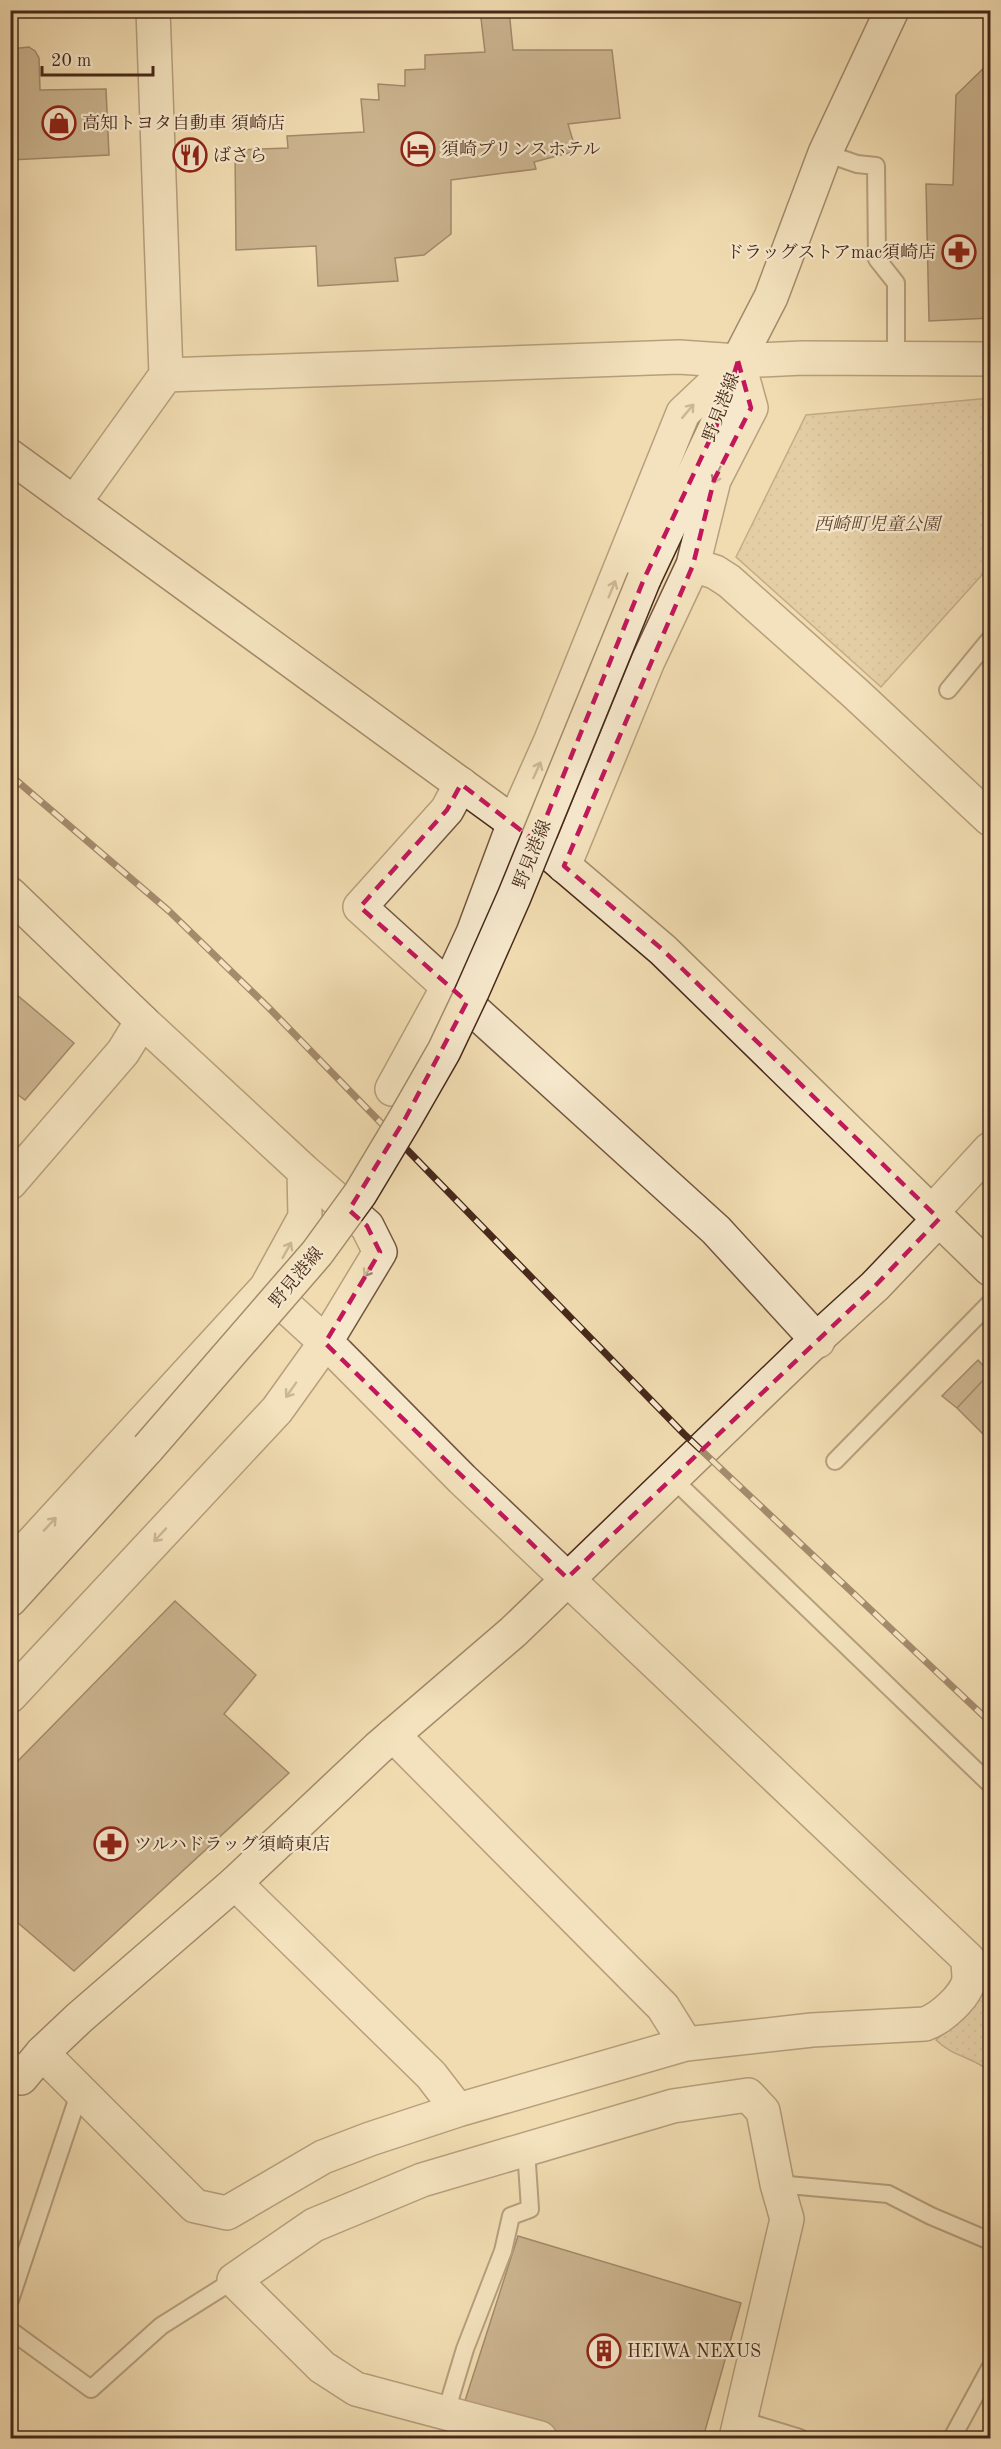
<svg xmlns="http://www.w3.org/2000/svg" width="1001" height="2449" viewBox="0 0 1001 2449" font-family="'Old Standard TT','Noto Serif JP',serif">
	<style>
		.park { fill: url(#park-dots); stroke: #8e7258; stroke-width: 1.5 }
		.building { fill: #9f8669; stroke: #47281a; stroke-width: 1.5 }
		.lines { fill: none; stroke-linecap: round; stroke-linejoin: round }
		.lane-casing { stroke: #725540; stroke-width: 20 }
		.street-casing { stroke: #725540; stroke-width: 36 }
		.secondary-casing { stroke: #47281a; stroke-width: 36 }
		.lane { stroke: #f6e8cc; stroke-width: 16 }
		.street { stroke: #f6e8cc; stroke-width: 33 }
		.secondary { stroke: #f6e8cc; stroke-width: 33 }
		.rail-casing { stroke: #47281a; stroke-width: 7 }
		.rail { stroke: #f6e8cc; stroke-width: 4.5; stroke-dasharray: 14; stroke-linecap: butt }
		.secondary-bridge-casing { stroke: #47281a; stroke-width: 36; stroke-linecap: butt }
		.secondary-bridge { stroke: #f6e8cc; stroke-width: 33 }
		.oneway { stroke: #9e8873 }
		.marked { fill: none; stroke: #c2185b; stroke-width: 4.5; stroke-dasharray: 12 8; stroke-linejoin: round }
		.labels { text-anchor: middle; stroke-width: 4.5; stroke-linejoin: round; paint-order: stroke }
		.poi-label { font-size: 18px; fill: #47281a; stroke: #f6e8cc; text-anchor: start }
		.street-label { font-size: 18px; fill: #47281a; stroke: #f6e8cc }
		.park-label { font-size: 18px; font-style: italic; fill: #634633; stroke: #f6e8cc }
	</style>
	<defs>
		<pattern id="park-dots" width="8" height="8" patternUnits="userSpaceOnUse" patternTransform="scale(1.5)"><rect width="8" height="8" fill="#d4bd97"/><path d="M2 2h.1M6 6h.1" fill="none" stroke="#b7a282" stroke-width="1.8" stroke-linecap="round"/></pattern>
	</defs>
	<rect width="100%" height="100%" fill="#f1dcb1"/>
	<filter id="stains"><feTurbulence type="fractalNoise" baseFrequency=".00333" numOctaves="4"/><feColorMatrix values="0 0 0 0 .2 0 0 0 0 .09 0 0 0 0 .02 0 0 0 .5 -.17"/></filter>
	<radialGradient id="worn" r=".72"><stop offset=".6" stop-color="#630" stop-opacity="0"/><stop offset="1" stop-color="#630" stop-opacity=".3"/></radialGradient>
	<path class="park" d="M990,398V566L881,687L736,557L806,415Z
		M990,1987V2072C973,2056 954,2058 936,2040Z"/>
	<path class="building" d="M480,10H509L513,50H612L620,118L568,124L576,151L534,162L536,169L451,180V234L424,255L395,258L398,281L318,286L316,246L236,250L235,150L288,148L287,136L364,132L361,99L379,100L378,84L405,86V70L425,69V55L485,52Z
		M29,47L35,51L39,58L40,90L106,89L109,155L10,160V49Z
		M990,62V318L929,321L926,184L953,185L956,95Z
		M10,989L74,1043L25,1100L14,1092L10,1095Z
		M978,1360L990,1373L957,1408L942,1396Z
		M990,1373V1441L957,1408Z
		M175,1601L256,1675L224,1714L289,1773L74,1971L10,1916V1769Z
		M518,2236L741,2303L703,2438H602L583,2432L581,2438H566L463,2407Z"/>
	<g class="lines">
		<defs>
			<path id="lane" d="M825,153L857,164L876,166L877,259L896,283V359
				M948,690L990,639
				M835,1461L990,1303
				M673,1479L990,1784
				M777,2184L888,2194L931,2216L990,2241
				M10,2300L80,2091
				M10,2330L91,2389L161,2326L234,2280
				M446,2412L465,2349L503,2251L511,2216L530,2209L526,2149
				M741,2420L800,2438
				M952,2438L990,2368"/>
			<path id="street" d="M166,375L679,357L738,361L803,358L990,359
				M74,503L166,375L153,10
				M693,565L715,572L729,581L855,693L990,819
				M461,784L447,810L360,907L716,1230L818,1341
				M392,1089L449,985L473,933L514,823L551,740L683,413L738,361L751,408L714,480L693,565L648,661L564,866
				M10,1183L123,1052L142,1021L304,1171
				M932,1212L990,1149
				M10,1567L266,1288L305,1217L304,1171L367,1226L380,1252L325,1343L277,1410L10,1696
				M393,1735L663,2007L686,2044
				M235,1883L431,2075L458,2110
				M42,2053L195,2206L227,2213L323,2157L370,2139L458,2110L686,2044L812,2030L925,2024C940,2019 967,1996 969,1979C969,1973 968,1966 968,1959L462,1479L338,1354L266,1288
				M540,2438L356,2389L322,2367L234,2280L314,2225L422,2180L673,2106L748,2095L763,2111L777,2184L787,2219L736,2438"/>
			<path id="secondary" d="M10,456L514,823L663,950L990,1269
				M644,579L722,414L738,361L771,297L825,153L892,10
				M10,894L142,1021
				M10,1600L148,1448
				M10,2068L21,2078L42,2053L79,2018L235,1883L378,1748L513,1632L819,1337L875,1286L939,1219"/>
		</defs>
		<use href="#lane" class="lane-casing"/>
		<use href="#street" class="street-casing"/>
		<use href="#secondary" class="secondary-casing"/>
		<use href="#lane" class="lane"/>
		<use href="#street" class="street"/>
		<use href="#secondary" class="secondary"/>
		<defs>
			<path id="rail" d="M10,775L169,911L269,1008L684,1434L990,1722"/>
		</defs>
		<use href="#rail" class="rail-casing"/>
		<use href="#rail" class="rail"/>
		<defs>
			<path id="secondary-bridge" d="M148,1448L317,1253L360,1194L405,1119L444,1051L472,992L514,897L644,579"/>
		</defs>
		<use href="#secondary-bridge" class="secondary-bridge-casing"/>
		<use href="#secondary-bridge" class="secondary-bridge"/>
	</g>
	<defs><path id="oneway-shaft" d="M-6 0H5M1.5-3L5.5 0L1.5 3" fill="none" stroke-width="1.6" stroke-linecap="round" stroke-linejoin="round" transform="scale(1.5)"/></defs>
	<g class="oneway">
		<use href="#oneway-shaft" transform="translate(688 411) rotate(-50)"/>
		<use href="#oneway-shaft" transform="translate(717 475) rotate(114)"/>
		<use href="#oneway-shaft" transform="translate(612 589) rotate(-68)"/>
		<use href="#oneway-shaft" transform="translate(537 770) rotate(-66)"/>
		<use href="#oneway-shaft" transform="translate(287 1250) rotate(-61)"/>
		<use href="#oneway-shaft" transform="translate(369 1269) rotate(122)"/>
		<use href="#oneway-shaft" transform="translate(291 1390) rotate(125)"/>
		<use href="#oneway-shaft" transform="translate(50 1524) rotate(-47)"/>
		<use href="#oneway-shaft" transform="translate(160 1535) rotate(133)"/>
	</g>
	<path d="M0 0H1001V2449H0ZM738,361L751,408L714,480L693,565L564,866L663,950L939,1219L875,1286L567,1578L325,1343L380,1252L367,1226L349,1210L405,1119L467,1002L360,907L447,810L461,784L536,842L644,579L722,414Z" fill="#f1dcb1" fill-opacity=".55" fill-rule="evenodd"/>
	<path class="marked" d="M738,361L751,408L714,480L693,565L564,866L663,950L939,1219L875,1286L567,1578L325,1343L380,1252L367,1226L349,1210L405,1119L467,1002L360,907L447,810L461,784L536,842L644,579L722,414Z"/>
	<defs>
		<symbol id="shop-ring" viewBox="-11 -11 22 22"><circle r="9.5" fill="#f6e8cc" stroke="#8f2418" stroke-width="1.5"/><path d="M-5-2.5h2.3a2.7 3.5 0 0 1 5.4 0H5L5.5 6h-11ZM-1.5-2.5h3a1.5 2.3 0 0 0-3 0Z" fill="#8f2418"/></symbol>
		<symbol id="hotel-ring" viewBox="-11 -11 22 22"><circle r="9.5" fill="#f6e8cc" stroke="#8f2418" stroke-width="1.5"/><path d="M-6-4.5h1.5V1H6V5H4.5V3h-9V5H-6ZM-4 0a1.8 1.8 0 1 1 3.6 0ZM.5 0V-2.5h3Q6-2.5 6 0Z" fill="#8f2418"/></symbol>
		<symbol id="restaurant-ring" viewBox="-11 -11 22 22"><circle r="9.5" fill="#f6e8cc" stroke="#8f2418" stroke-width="1.5"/><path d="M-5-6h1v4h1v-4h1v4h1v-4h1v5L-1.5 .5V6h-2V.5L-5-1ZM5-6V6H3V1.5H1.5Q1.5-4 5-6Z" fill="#8f2418"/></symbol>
		<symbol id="pharmacy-ring" viewBox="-11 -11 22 22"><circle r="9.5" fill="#f6e8cc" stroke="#8f2418" stroke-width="1.5"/><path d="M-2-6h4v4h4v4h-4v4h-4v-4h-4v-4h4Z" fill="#8f2418"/></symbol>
		<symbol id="building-ring" viewBox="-11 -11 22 22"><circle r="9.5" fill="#f6e8cc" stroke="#8f2418" stroke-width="1.5"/><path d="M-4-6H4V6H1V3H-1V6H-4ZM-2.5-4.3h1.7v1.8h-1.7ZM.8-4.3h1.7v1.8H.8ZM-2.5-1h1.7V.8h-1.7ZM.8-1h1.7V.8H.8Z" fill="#8f2418"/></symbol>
	</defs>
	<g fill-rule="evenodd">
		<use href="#shop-ring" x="40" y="104" width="38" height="38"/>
		<use href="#hotel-ring" x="399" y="130" width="38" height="38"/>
		<use href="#restaurant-ring" x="171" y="136" width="38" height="38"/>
		<use href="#pharmacy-ring" x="940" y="233" width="38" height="38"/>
		<use href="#pharmacy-ring" x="92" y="1825" width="38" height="38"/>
		<use href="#building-ring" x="585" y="2332" width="38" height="38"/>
	</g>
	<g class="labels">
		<g class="poi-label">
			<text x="82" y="129">高知トヨタ自動車 須崎店</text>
			<text x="441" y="155">須崎プリンスホテル</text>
			<text x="213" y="161">ばさら</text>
			<text x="936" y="258" text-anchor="end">ドラッグストアmac須崎店</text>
			<text x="134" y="1850">ツルハドラッグ須崎東店</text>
			<text x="627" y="2357">HEIWA NEXUS</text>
		</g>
		<g class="street-label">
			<text transform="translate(721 407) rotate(-69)" y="6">野見港線</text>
			<text transform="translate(532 854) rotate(-68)" y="6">野見港線</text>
			<text transform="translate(296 1277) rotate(-50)" y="6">野見港線</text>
		</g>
		<g class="park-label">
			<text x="877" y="530">西崎町児童公園</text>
		</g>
	</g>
	<rect width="1001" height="2449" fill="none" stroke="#f1dcb1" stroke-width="36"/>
	<rect x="12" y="12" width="977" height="2425" fill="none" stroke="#47281a" stroke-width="3"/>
	<rect x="18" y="18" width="965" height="2413" fill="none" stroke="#47281a" stroke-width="1.5"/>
	<path d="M42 66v9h111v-9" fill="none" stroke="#47281a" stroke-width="3"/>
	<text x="51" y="66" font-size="18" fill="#47281a" stroke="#f6e8cc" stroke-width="4.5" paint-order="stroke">20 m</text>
	<rect width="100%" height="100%" filter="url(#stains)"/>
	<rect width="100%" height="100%" fill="url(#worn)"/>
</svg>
